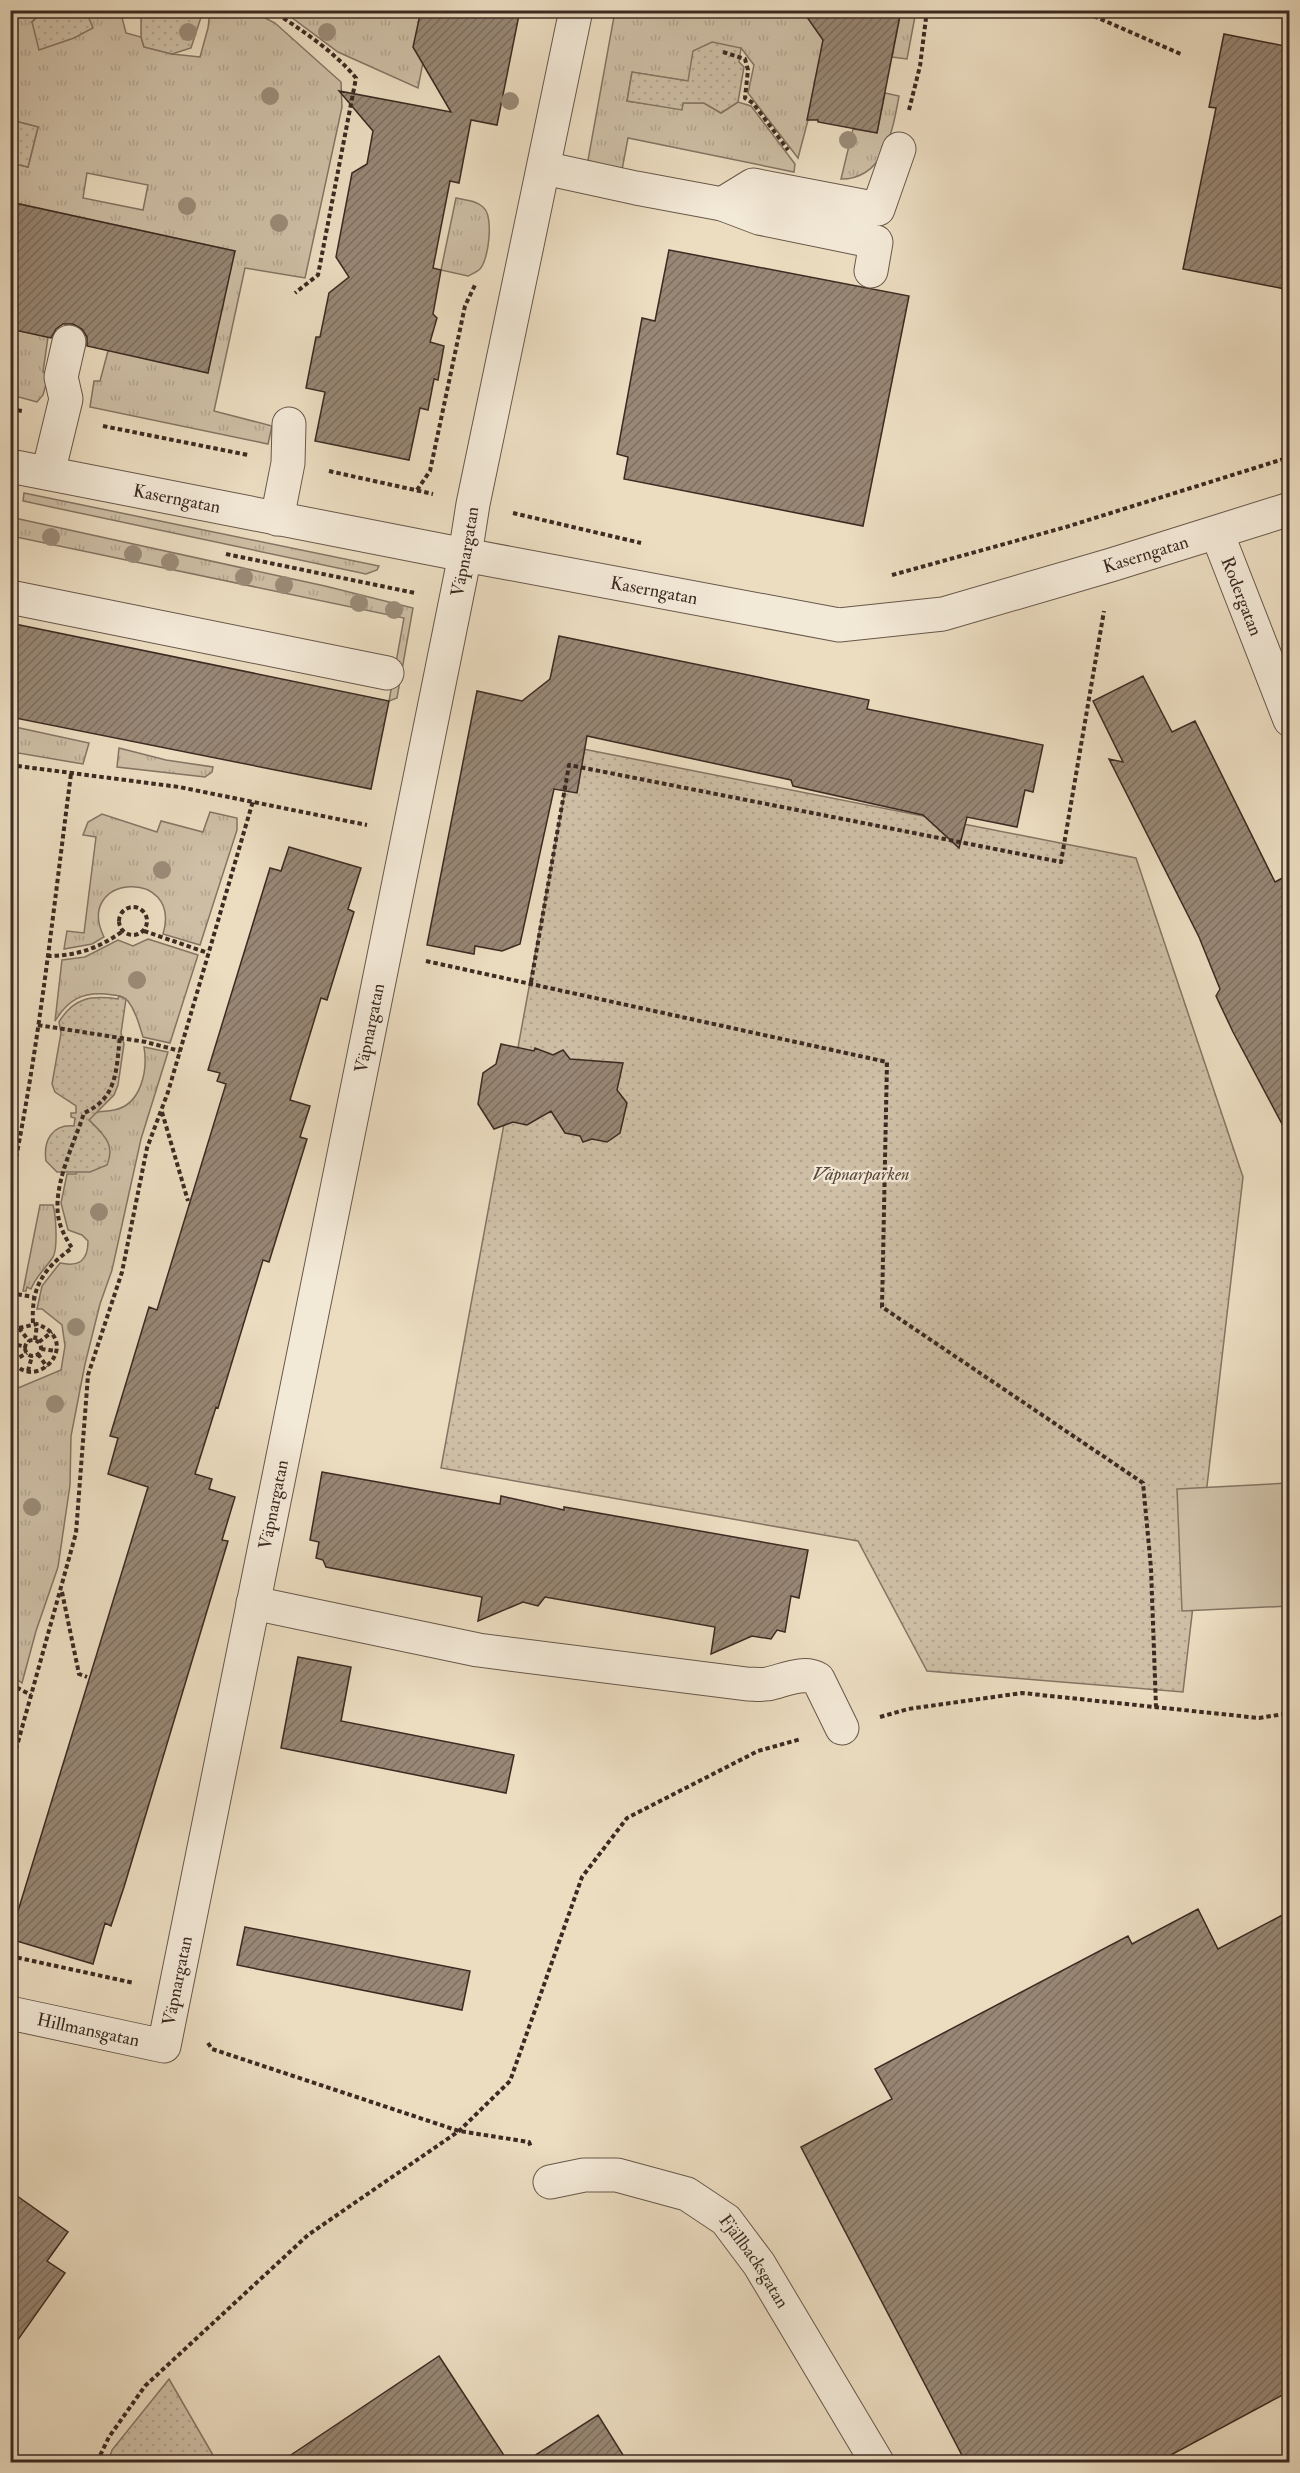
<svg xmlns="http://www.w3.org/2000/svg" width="1300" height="2473" viewBox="0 0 1300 2473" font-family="'IM FELL Double Pica',serif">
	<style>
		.grass { fill: url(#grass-tufts); stroke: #857464; stroke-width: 1.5; fill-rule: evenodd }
		.park { fill: url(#park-dots); stroke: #857464; stroke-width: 1.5 }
		.pitch { fill: #cebfa6; stroke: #857464; stroke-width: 1.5 }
		.building { fill: url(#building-hatch); stroke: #3c2a22; stroke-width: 1.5 }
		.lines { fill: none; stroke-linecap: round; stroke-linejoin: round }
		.minor-casing { stroke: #68574a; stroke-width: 35 }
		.path { stroke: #3c2a22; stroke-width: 4; stroke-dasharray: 4.5 3; stroke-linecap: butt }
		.minor { stroke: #f3e9d7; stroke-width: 33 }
		.tree { fill: #9b8b78 }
		.labels { text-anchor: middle; stroke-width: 4.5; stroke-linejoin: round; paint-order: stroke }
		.street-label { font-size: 18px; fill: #3c2a22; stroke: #f3e9d7 }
		.park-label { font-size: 18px; font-style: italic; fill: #59483c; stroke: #f3e9d7 }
	</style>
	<defs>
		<pattern id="grass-tufts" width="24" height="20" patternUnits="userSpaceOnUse" patternTransform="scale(1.5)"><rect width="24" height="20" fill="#cebfa6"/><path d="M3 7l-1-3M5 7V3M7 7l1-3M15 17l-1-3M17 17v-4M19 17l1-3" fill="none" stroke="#b2a48f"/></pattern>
		<pattern id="park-dots" width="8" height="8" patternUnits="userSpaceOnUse" patternTransform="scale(1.5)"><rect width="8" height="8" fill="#cebfa6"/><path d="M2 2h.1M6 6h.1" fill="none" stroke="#b2a48f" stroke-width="1.8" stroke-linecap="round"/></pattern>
		<pattern id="building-hatch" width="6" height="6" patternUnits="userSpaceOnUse" patternTransform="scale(1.5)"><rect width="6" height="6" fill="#988775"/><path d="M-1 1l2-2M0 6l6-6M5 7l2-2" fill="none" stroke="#7d6f60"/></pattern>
	</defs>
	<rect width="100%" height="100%" fill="#ecddc1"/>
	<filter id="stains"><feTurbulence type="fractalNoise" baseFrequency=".00333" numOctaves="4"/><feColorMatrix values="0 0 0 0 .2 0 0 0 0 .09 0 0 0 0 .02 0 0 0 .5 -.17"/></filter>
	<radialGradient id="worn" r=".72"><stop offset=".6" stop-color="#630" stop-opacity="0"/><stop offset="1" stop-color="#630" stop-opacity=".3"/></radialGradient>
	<path class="grass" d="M120,10L126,33L141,37L144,47L172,54L200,57L208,28L210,11H252L275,23L341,82L342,107L305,278L245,268L214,411L272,426L268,444L90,407L94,381H100L108,351L235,251L11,202V163L28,167L38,127L11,120V11H43L32,22L92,28L86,11ZM87,173L148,185L143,210L83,198Z
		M283,11H433L418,88L338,52Z
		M615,11H829L808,120L798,158L748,93L754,65L741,48L688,81L632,72L627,101L682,109L683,103H704L721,113L738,102L751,106L795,164L794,172L628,138L622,170L600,166L588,160Z
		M901,11H916L907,59L892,57Z
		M885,93L899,96C893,129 885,179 841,179L853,129L877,133Z
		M456,198C465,200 475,200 483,207C494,216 489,259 480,269C477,272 472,274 468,276L441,270Z
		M11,329L48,337L43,372L49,374L43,395L37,402L11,395Z
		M24,493L379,566L377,570L366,574L23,501Z
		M10,517L325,586L413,608L397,698L389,701L404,618L11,536Z
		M15,727L89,743L83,764L12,752Z
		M119,748L166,760L213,767L212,772L205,777L117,767Z
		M210,812L237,818V830L200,945L163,934C183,867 73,874 104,937L92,944L64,949L67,931L84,933L96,837L83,835L88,822L102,814L157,832L161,821L203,832Z
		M148,939L198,955L170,1043L143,1037C139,1024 136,1012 128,1001C123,995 114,995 106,994C82,992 68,1000 55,1021L62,960L85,957L118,940L133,946Z
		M144,1047L168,1052L141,1139L112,1270L100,1304L85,1364L71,1436L70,1485L58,1567L36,1631L22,1683L11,1675L10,1523L17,1519L15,1507L11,1504V1391L61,1370L65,1346L62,1325L42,1309H37L42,1286L60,1263C79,1267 88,1261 88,1241L82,1235L68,1230L61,1203L67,1174H76L101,1132L89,1120C96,1108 102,1113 114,1110C141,1105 148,1071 144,1047Z
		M40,1205H53C56,1215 58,1249 53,1257C46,1268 36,1276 31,1289L27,1287L26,1291H23Z"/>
	<path class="park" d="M43,11H86L93,28L74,38L39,50L32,22Z
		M141,11H203L191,48L172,54L144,47L141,37Z
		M712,42L741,48L739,62L744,67L738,102L721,113L704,103H683L682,110L627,101L632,72L688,81L693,51Z
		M11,120L38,127L28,167L11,163Z
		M573,747L1136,858L1243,1177L1183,1692L927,1671L858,1541L441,1468Z
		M119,996L126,999L121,1033L124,1044L118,1085L114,1095L89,1120C103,1134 116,1144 107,1165L90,1172H57L46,1161C43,1141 52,1124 74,1126L75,1118L71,1117V1113H76V1106L55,1092L52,1084L61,1033L59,1022C73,998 91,995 118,999Z
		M169,2379L217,2462H108L112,2450Z"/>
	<path class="pitch" d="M1289,1483V1606L1182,1611L1177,1489Z"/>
	<path class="building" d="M421,10H520L497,125L471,120L459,183L450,181L433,268L441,270L433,314L437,318L430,342L444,346L438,380L434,379L428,410L420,408L409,460L315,441L325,392L306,388L316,337H320L329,293L349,277L336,257L352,173L367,164L373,131L339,91L451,112L413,47Z
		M802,10H901L877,133L818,122V120H807L823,40Z
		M1224,34L1290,47V290L1183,269L1216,108L1209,107Z
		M10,202L235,251L208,373L87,346V337L82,329L73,324H63L56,329L51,338L10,329Z
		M669,250L909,296L863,526L624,479L628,457L617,454L642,318L655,321Z
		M10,623L389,701L371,789L10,717Z
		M559,636L869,700L867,709L1043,745L1033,792L1025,790L1017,827L967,817L959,848L923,815L793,786L791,780L587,736L577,793L554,789L520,944L502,951L475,946L474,954L427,945L477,691L522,701L550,679Z
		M1143,676L1172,732L1195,721L1275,882L1290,874V1139L1233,1032L1216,996L1220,989L1199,937L1109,759L1123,762L1093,701Z
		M289,847L361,868L348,909L354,912L327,1000L321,998L290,1100L310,1106L300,1137L307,1139L269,1262L263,1260L218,1408L216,1407L195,1474L212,1479L209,1489L235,1497L222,1540L228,1541L124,1887L111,1926L105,1923L93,1964L10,1939V1937L148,1487L108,1474L118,1438L110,1436L149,1307L157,1310L226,1084L217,1081L220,1073L208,1070L270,868L281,871Z
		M501,1044L534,1051L535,1048L553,1055L563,1050L570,1059L623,1063L617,1090L627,1103L620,1133L607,1142L592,1139L583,1142L580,1136L565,1133L551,1111L527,1125L513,1122L494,1129L478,1104L483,1073L496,1064Z
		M322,1472L500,1504L501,1496L564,1510V1507L808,1550L799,1598L791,1596L785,1632L777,1630L771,1639L752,1636L711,1654L715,1627L545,1597L538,1606L523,1602L478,1621L482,1597L326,1567L323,1560L316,1558L319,1542L310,1540Z
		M298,1657L351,1667L341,1721L514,1755L506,1793L281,1748Z
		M1198,1909L1218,1949L1290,1911V2391L1156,2463H966L801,2147L892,2099L875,2069L1128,1936L1132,1944Z
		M245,1927L470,1971L462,2010L237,1965Z
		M10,2191L68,2232L47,2261L65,2273L10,2351Z
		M439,2356L509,2463H279Z
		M598,2415L628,2463H523Z"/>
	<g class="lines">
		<defs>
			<g id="minor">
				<path d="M544,168L636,188L722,204L759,218L876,242L871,271"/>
				<path d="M722,204L753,185L878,209L899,149"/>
				<path id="s1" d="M10,466L465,555L839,625L943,614L1111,565L1290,509"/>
				<path d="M48,473L66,399L61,377L69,342"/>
				<path d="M277,519L288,463L289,424"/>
				<path id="s2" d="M1217,533L1290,720"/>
				<path d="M10,597L387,673"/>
				<path d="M253,1603L478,1650L747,1684C754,1684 760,1685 767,1684C783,1681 803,1670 818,1679L842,1728"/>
				<path id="s3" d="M10,2013L164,2046L465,555L473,504L576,10"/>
				<path id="s4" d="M550,2182L584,2175H617L687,2194L726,2220L759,2264L877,2462"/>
			</g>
		</defs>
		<use href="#minor" class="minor-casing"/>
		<path class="path" d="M271,10C300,29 334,51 356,78L318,275L295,293
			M1080,10L1183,55
			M723,52L745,59L748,70L745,98L753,103L788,150
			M909,110L920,66L927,10
			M10,409L22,411
			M103,426L248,455
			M329,471L433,494
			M417,490L430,471L465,306L475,285
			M513,513L641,543
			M226,554L415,593
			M892,575L1066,527L1290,457
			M10,765L179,787L367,825
			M119 921a14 14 0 1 1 28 0a14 14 0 1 1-28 0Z
			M144,931L208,953
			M47,956C77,956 99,948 123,931
			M426,961L887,1062L882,1307L1143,1483L1151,1568L1156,1707
			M531,982L569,765L1061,862L1104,611
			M38,1025L146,1042L180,1051
			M162,1112L188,1201
			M10,1187C39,1051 53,911 71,774
			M10,1293L33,1297
			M33,1323C31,1287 43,1269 72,1248C68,1242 64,1235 61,1227C48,1193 74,1145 84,1113C118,1098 116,1069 120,1037
			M19,1328L29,1341
			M10,1340L19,1328L37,1324C87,1343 29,1400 10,1355
			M35,1340L37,1324
			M25 1348a8 8 0 1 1 16 0a8 8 0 1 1-16 0Z
			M39,1342L52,1332
			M10,1343L26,1347
			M41,1349L57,1351
			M38,1354L47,1367
			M13,1361L27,1353
			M28,1371L32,1356
			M62,1592L79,1674L87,1677
			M10,1684L31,1695
			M880,1717L908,1709L1022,1693L1259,1718L1290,1713
			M10,1771L76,1533L88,1375L122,1272L147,1148L168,1092L253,801
			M10,1956L134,1983
			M208,2043L212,2049L459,2131L529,2142L531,2147
			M97,2462L109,2437L145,2386L308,2235L459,2131L510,2081L582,1877L627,1818L758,1751L801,1739"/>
		<use href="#minor" class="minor"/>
	</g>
	<g class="tree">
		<circle cx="188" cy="32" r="9"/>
		<circle cx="327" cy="32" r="9"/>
		<circle cx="270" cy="96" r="9"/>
		<circle cx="510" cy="101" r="9"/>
		<circle cx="848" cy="140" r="9"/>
		<circle cx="187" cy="206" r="9"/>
		<circle cx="279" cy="223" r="9"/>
		<circle cx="51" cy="537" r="9"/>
		<circle cx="133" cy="554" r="9"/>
		<circle cx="170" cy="562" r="9"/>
		<circle cx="244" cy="577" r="9"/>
		<circle cx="284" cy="585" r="9"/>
		<circle cx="359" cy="603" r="9"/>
		<circle cx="394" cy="610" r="9"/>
		<circle cx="162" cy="870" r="9"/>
		<circle cx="137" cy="980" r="9"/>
		<circle cx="99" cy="1212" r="9"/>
		<circle cx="76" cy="1327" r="9"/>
		<circle cx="55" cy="1404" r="9"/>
		<circle cx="32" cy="1507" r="9"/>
	</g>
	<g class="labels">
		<g class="street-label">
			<text dy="6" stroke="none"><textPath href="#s1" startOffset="170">Kaserngatan</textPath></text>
			<text dy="6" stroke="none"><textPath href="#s3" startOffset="1682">Väpnargatan</textPath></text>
			<text dy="6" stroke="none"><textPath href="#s1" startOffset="1160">Kaserngatan</textPath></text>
			<text dy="6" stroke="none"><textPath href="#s1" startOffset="656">Kaserngatan</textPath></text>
			<text dy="6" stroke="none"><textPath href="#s2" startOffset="68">Rodergatan</textPath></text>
			<text dy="6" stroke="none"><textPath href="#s3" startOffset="1196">Väpnargatan</textPath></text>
			<text dy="6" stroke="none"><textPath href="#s3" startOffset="710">Väpnargatan</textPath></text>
			<text dy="6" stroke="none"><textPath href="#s3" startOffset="224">Väpnargatan</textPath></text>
			<text dy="6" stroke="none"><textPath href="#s3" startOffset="80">Hillmansgatan</textPath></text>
			<text dy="6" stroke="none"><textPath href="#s4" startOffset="237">Fjällbacksgatan</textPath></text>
		</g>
		<g class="park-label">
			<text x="861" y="1180">Väpnarparken</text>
		</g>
	</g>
	<rect width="1300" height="2473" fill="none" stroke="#ecddc1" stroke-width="36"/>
	<rect x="12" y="12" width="1276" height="2449" fill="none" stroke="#3c2a22" stroke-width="3"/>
	<rect x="18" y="18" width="1264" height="2437" fill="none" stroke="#3c2a22" stroke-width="1.5"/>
	<rect width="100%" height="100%" filter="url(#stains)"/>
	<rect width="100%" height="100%" fill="url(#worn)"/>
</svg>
